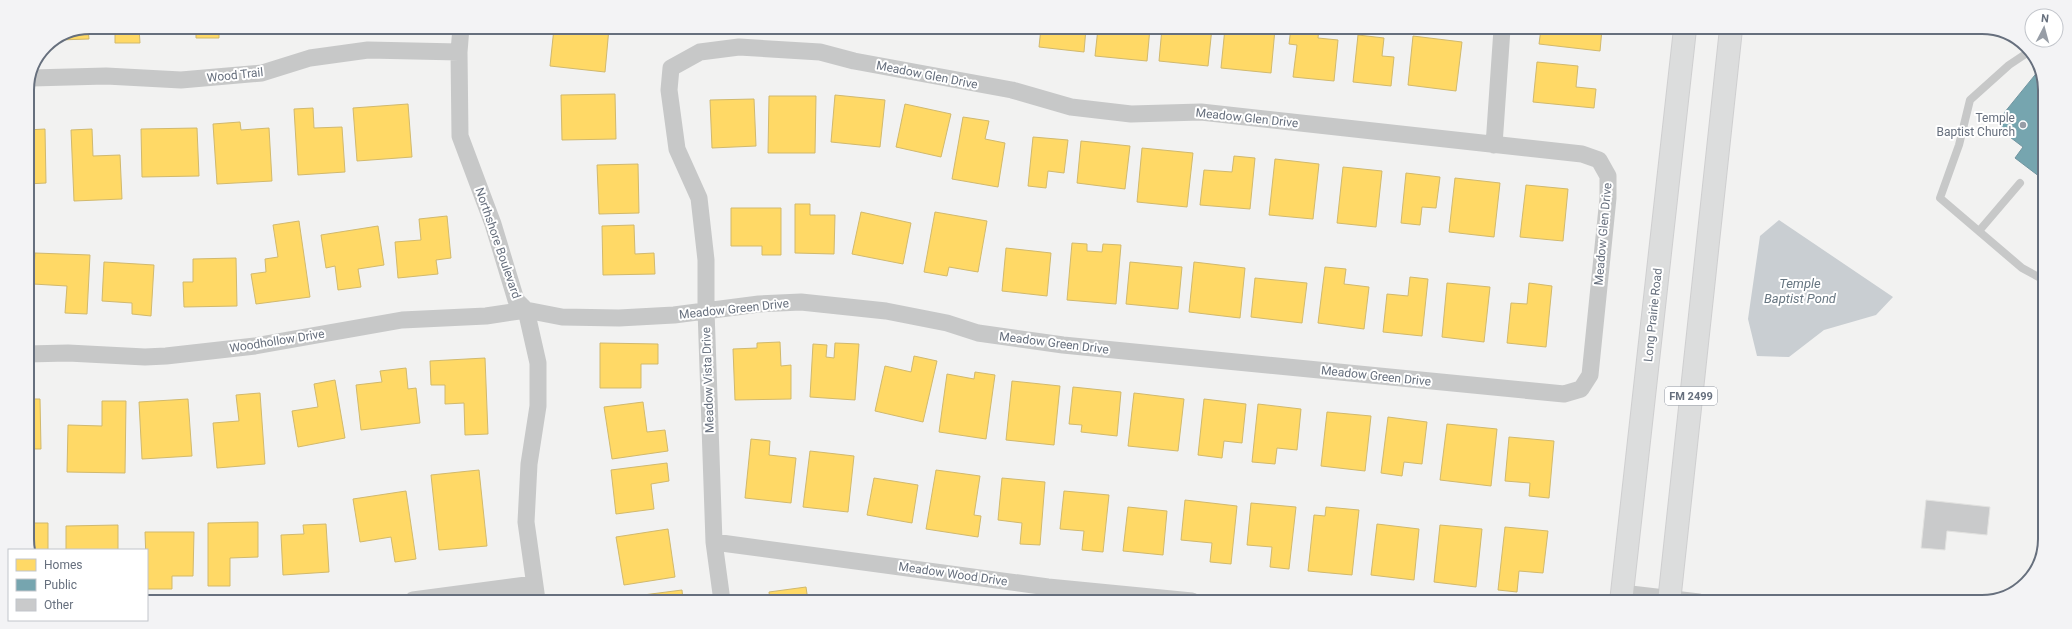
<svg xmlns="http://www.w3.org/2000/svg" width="2072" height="629" viewBox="0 0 2072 629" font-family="Roboto,sans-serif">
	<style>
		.water { fill: #c9ced2 }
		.homes { fill: #ffd966; stroke: #d1b96d }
		.public { fill: #76a5af; stroke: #7195a0 }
		.building { fill: #c9cacb; stroke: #e2e2e0 }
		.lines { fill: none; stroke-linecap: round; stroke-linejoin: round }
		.primary-casing { stroke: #cfcfd0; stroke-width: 24 }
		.service { stroke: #c7c8c8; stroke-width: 8 }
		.minor { stroke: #c7c8c8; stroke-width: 17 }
		.primary { stroke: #dcdddd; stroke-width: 22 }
		.poi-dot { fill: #979da6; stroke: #fff; stroke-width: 1.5 }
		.labels { text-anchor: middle; stroke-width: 4; stroke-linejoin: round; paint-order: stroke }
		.shield { fill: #fff; stroke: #949aa4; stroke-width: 1 }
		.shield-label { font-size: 11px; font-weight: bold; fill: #666f7d }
		.street-label { font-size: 12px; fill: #666f7d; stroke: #fff }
		.poi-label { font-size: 12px; fill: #666f7d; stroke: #fff; text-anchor: end }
		.water-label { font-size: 13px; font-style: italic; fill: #677681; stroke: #fff }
		.rim { fill: none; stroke: #666f7d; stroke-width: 2 }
	</style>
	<rect width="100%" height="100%" fill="#f2f2f1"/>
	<path class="water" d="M1779,220L1893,297L1876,315L1824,330L1789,357L1757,356L1748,319L1760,236Z"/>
	<path class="homes" d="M115,27H165L139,28L140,43H115Z
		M196,27H219V38H196Z
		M88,28L89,39L58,40Z
		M554,28H609L605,72L550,66Z
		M1041,28H1086L1084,52L1039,47Z
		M1098,28H1150L1147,61L1095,56Z
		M1162,28H1212L1208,66L1159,61Z
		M1225,28L1275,29L1271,73L1221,68Z
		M1291,28H1319L1318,38L1338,40L1334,81L1293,77L1297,45L1289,44Z
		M1541,29H1602L1600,51L1539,44Z
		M1358,35L1384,38L1382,56L1394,57L1391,86L1353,82Z
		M1413,36L1462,42L1456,91L1408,85Z
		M1537,62L1578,66L1576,87L1596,89L1594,108L1533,102Z
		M615,94L616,139L562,140L561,95Z
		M835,95L885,100L880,147L831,142Z
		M769,96H816L815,153H768Z
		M754,99L756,146L712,148L710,100Z
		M408,104L412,157L357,161L353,108Z
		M905,104L951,114L941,157L896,147Z
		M313,108L314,128L342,127L345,172L298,175L294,109Z
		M963,117L989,121L985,139L1005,143L998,187L952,179Z
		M240,122L241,130L269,128L272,181L217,184L213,124Z
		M197,128L199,176L142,177L141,129Z
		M45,129L46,183L27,184V130Z
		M92,129L93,156L120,155L122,199L74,201L71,130Z
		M1033,137L1068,140L1064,173L1048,171L1046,188L1028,186Z
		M1081,141L1130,146L1125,189L1077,183Z
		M1142,148L1193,153L1187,207L1137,202Z
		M1234,156L1255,158L1250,209L1200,205L1204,170L1232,172Z
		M1275,159L1319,164L1313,219L1269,215Z
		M638,164L639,213L599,214L597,165Z
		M1343,167L1382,171L1376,227L1337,223Z
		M1406,173L1440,177L1436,208L1422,207L1420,225L1401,223Z
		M1455,178L1500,183L1494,237L1449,232Z
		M1526,185L1568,189L1563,241L1520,237Z
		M795,204H810V215H835L834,254L795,253Z
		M731,208H781V255H762V246H731Z
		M861,212L911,223L903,264L852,254Z
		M935,212L987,221L978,272L949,267L947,276L924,272Z
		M447,216L451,258L436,260L438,274L398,278L395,242L421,240L419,219Z
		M299,221L310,297L256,304L251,274L266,272L265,259L278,257L273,225Z
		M634,225L635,254L654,253L655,274L603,275L602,226Z
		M378,226L384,265L358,269L361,287L338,290L335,266L326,268L321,235Z
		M1072,243L1087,244V251L1102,252L1103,244L1121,245L1116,304L1067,300Z
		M1006,248L1051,253L1047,296L1002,291Z
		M35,253L90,255L87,314L65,313L67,286L33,284Z
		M236,258L237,306L184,307L183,282H193V259Z
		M104,262L154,265L151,316L132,314V303L102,301Z
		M1130,262L1182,267L1178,309L1126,304Z
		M1194,262L1245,268L1240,318L1189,312Z
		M1325,267L1346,269L1344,284L1369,287L1364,329L1318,323Z
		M1410,277L1428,279L1422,336L1383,332L1387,294L1408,296Z
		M1255,278L1307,283L1302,323L1251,317Z
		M1447,283L1490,287L1484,342L1442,337Z
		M1529,283L1552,286L1546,347L1507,343L1511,303L1527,304Z
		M780,342L781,366L791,365V399L735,400L733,349L757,348V343Z
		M600,343L658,344V364H641V388H600Z
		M835,343L859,344L855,400L810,397L813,344L827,345L826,357L834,358Z
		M914,356L937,361L923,422L875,411L885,366L911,372Z
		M485,358L488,434L465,435L464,403L445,404V385H431L430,361Z
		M406,368L408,389L416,388L420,423L361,430L356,385L382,382L380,371Z
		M975,372L995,375L986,439L939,432L947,374L974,379Z
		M335,380L345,438L298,447L292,411L318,407L314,384Z
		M1012,381L1060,386L1054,445L1006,440Z
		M1073,387L1121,392L1117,436L1081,432L1082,425L1069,424Z
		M260,393L265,464L217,468L213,423L239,421L236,395Z
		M1134,393L1184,399L1178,451L1128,446Z
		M27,399H40L41,449H27Z
		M188,399L192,456L142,459L139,402Z
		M1204,399L1246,404L1242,443L1224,441L1222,458L1198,455Z
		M102,401H126L125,473L67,472L68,425L102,426Z
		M643,402L647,432L665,430L668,451L612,459L604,407Z
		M1258,404L1301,409L1297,450L1277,448L1275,464L1252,462Z
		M1327,412L1371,416L1365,471L1321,466Z
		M1388,417L1427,422L1422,464L1404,462L1402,476L1381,473Z
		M1447,424L1497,429L1491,486L1440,480Z
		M1509,437L1554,441L1549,498L1529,496L1530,483L1505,481Z
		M751,439L770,441L769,455L796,458L791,503L745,498Z
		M810,451L854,456L848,512L803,507Z
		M667,463L669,481L651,484L654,509L616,514L611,470Z
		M479,470L487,546L439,550L431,475Z
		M936,470L980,476L974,515L981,516L978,537L926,529Z
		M874,478L918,485L912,523L867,515Z
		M1002,478L1045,482L1040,545L1020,544L1022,523L998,520Z
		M406,491L416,559L395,562L391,537L360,542L353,499Z
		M1064,491L1109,495L1103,552L1082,550L1084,531L1060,529Z
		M1185,500L1237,506L1231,564L1210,562L1212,543L1181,540Z
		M1251,503L1296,507L1289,569L1270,567L1272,547L1247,545Z
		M1128,507L1167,511L1163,555L1123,551Z
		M1326,507L1359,510L1352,575L1308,571L1314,515L1325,516Z
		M258,522V557L230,558V586H208V523Z
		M27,523H48V550H30L27,543Z
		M326,524L329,572L283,575L281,535L304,534L303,525Z
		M1377,524L1419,529L1414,580L1371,575Z
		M118,525V550H66V526Z
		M1440,525L1482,529L1476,587L1434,582Z
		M1505,527L1548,531L1543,573L1519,571L1517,592L1498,590Z
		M668,529L675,577L624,585L616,537Z
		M145,532H194L193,576H172V589H147Z
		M806,587L808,601H770L769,592Z
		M682,590L683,600H621L620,598Z"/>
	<path class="public" d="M2039,70L2045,86L2044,180L2015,158L2023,147L2002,131L2000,118Z"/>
	<path class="building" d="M1926,500L1990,507L1987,535L1947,531L1945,550L1921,548Z"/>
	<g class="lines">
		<defs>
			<path id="primary" d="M1621,602L1685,29
				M1669,602L1731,29"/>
		</defs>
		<use href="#primary" class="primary-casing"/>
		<path class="service" d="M2030,51L2009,65L1970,100L1959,145L1940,198L2022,268L2044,280
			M1979,231L2020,183"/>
		<path class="minor" d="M461,27L459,52L460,136L493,224L516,300L526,310L538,363V406L529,464L526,522L537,600
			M32,78L106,76L181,80L262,73L310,58L368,50L459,52
			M1494,145L1502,29
			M27,354L68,353L145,357L166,356L255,346L402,320L486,316L526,310L562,317L619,318L674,315L759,304L801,302L886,311L947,323L978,333L1063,345L1564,394L1581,389L1590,375L1608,198V176L1599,160L1582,154L1201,112L1131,114L1071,107L1012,90L854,61L820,52L739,47L700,52L671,68L669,90L677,149L699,198L706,260V310L714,542L722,601
			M714,542L1048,587L1192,601
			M1622,593L1699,602
			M413,600L534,584"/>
		<use href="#primary" class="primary"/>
	</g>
	<circle class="poi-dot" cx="2023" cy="125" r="4"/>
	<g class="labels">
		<rect class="shield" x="1665" y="387" width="52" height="18" rx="3"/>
		<g class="shield-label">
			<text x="1691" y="400">FM 2499</text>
		</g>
		<g class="street-label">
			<text transform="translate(235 75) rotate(-6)" y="4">Wood Trail</text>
			<text transform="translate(927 75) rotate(11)" y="4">Meadow Glen Drive</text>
			<text transform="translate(1247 118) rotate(6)" y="4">Meadow Glen Drive</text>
			<text transform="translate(1603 234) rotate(-85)" y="4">Meadow Glen Drive</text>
			<text transform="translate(498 243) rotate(71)" y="4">Northshore Boulevard</text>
			<text transform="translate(734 309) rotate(-6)" y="4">Meadow Green Drive</text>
			<text transform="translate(1653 315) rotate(-84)" y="4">Long Prairie Road</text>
			<text transform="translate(277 341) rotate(-9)" y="4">Woodhollow Drive</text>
			<text transform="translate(1054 343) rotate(7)" y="4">Meadow Green Drive</text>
			<text transform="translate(1376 376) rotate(6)" y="4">Meadow Green Drive</text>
			<text transform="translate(708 380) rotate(-92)" y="4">Meadow Vista Drive</text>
			<text transform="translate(953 574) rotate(8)" y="4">Meadow Wood Drive</text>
		</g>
		<g class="poi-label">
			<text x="2015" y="122">Temple<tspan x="2015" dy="14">Baptist Church</tspan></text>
		</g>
		<g class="water-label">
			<text x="1800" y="288">Temple<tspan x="1800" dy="15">Baptist Pond</tspan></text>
		</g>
	</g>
	<path d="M0 0H2072V629H0ZM90 34H1982A56 56 0 0 1 2038 90V539A56 56 0 0 1 1982 595H90A56 56 0 0 1 34 539V90A56 56 0 0 1 90 34Z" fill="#f3f3f5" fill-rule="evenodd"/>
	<path class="rim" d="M90 34H1982A56 56 0 0 1 2038 90V539A56 56 0 0 1 1982 595H90A56 56 0 0 1 34 539V90A56 56 0 0 1 90 34Z"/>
	<rect x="8" y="549" width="140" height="72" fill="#ffffff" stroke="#c2c5cb"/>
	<rect x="16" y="559" width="20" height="12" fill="#ffd966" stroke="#c2c5cb"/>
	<text x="44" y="569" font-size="12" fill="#666f7d">Homes</text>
	<rect x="16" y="579" width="20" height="12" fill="#76a5af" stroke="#c2c5cb"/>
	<text x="44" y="589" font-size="12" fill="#666f7d">Public</text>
	<rect x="16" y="599" width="20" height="12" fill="#c9cacb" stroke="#c2c5cb"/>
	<text x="44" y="609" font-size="12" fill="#666f7d">Other</text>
	<g transform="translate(2044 28) rotate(6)"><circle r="19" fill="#ffffff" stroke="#c2c5cb"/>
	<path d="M0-3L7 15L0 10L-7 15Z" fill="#979da6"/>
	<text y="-6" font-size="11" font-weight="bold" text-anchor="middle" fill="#666f7d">N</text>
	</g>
</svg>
